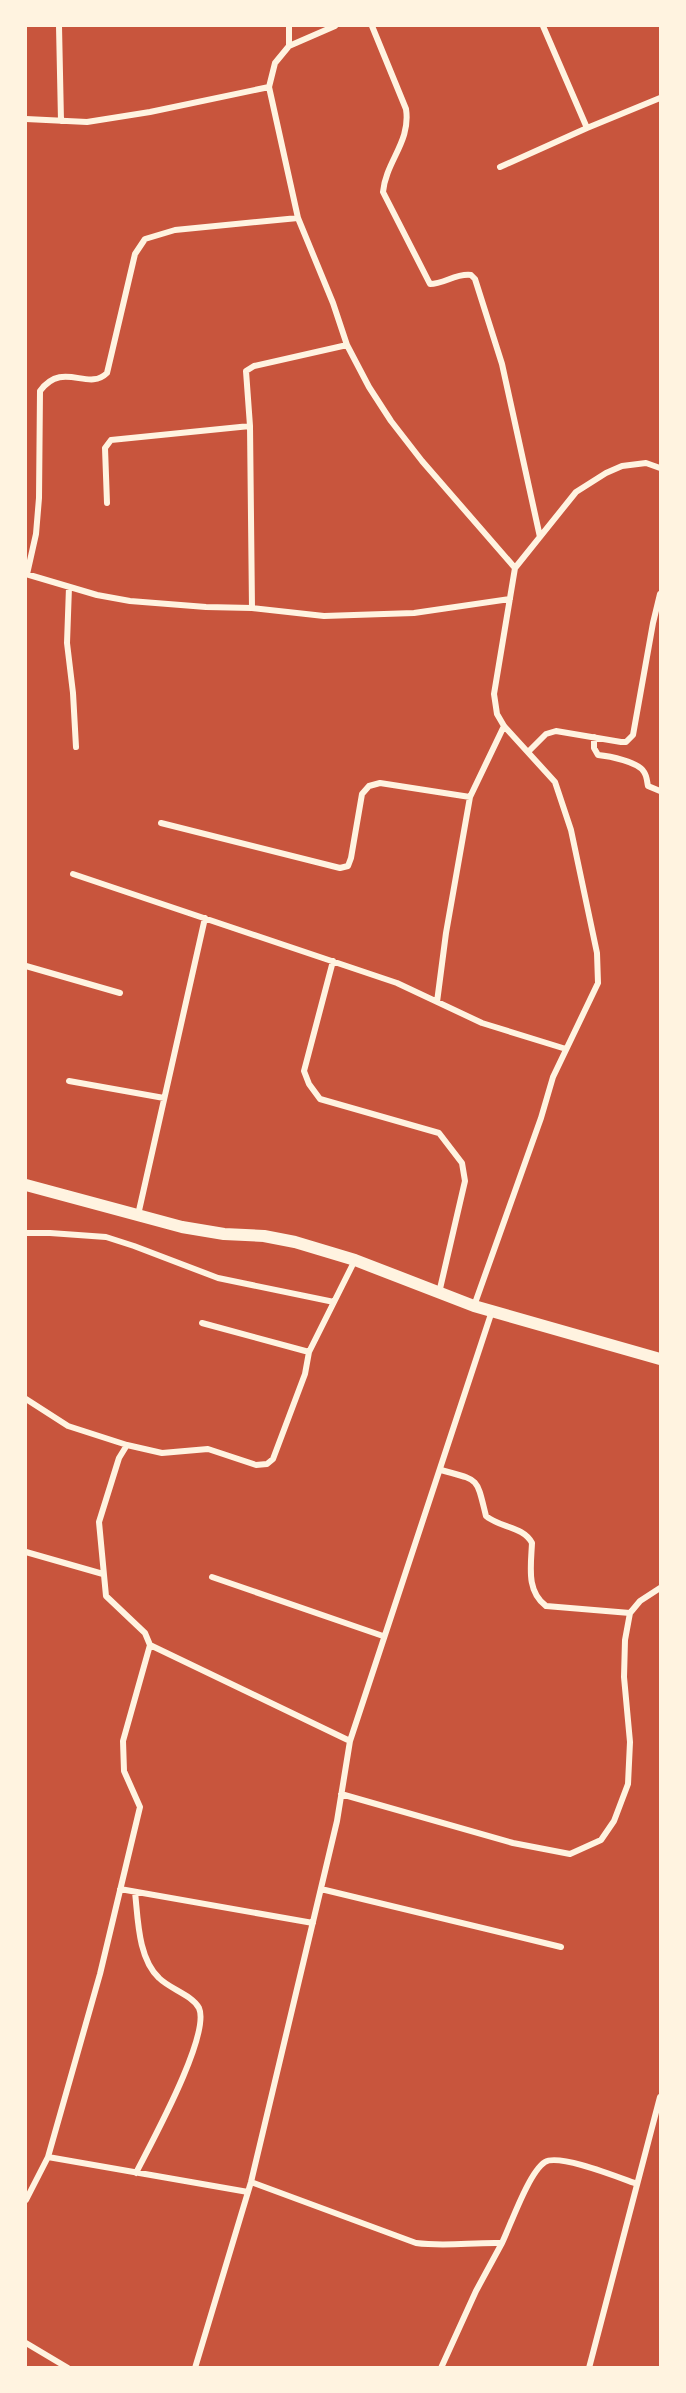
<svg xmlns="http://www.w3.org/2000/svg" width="686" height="2393" viewBox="0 0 686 2393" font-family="Lora,serif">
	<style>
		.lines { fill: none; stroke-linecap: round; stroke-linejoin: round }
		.minor { stroke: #fff3e0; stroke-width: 6 }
		.secondary { stroke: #fff3e0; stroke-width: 12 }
	</style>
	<rect width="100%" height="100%" fill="#c8553d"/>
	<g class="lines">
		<path class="minor" d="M59,26L61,121
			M289,26V46L275,63L269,87L298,218L333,303L347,345L369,387L391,421L422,461L515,568L494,694L497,714L504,726L555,782L571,830L597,953L598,983L553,1077L541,1118L474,1306
			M372,26L406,109C411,142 386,161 383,192L430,284C444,284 456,273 471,275L475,279L502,364L540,537
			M543,26L587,128
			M289,46L335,26
			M26,119L87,122L150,112L269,87
			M500,167L587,128L660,98
			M107,503L105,448L111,440L250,426
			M515,568L576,492L606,473L622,466L646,463L660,468
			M26,574L97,595L130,601L206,607L252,608L324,616L414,613L510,599
			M27,574L36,534L39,498L40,391C63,360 88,392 107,373L135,254L145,239L175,230L298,218
			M69,587L67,643L73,693L76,747
			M252,608L250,426L246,371L254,366L347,345
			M594,737V748L598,755C609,756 639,762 644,772C647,776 647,782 648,786L660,791
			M528,752L546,734L556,731L621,742H626L633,735L653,623L660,594
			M161,823L340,868L348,866L351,858L362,794L369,786L380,783L470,797
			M73,874L397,983L482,1023L566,1049
			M333,961L304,1071L309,1084L320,1099L439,1133L462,1163L465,1181L439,1293
			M26,966L120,993
			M437,1002L446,933L470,797L504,726
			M69,1081L164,1098
			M138,1215L205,918
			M26,1233H50L106,1237L134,1246L218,1278L334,1302
			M202,1323L309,1352
			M26,1399L68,1426L127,1445
			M441,1470C480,1481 476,1476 486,1516C500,1528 523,1526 532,1543C531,1566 526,1591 546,1606L630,1613
			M26,1552L103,1574
			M212,1577L383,1636
			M150,1645L350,1741
			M341,1794L513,1843L570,1854L601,1840L614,1821L628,1784L630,1742L624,1677L625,1640L630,1613L640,1601L660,1588
			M120,1889L313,1923
			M321,1889L561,1947
			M135,1892C138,1919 138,1958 159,1978C170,1989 192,1995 199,2008C211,2035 150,2145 136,2173
			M48,2157L248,2192
			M251,2182L416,2243C447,2247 472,2242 502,2243C511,2224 529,2172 545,2162C559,2153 620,2178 637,2184
			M26,2200L48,2157L100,1974L140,1807L124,1771L123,1741L150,1645L145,1633L106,1596L99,1522L119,1458L127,1445L162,1453L208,1449L256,1465L267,1464L273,1459L305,1374L309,1352L355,1260
			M26,2343L68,2368
			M195,2368L251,2182L337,1821L350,1741L492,1311
			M441,2368L476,2291L502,2243
			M589,2368L660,2097"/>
		<path class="secondary" d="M26,1185L182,1227L224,1234L264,1236L295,1242L355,1260L474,1306L660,1359"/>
	</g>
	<rect width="686" height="2393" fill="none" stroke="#fff3e0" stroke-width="54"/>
</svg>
